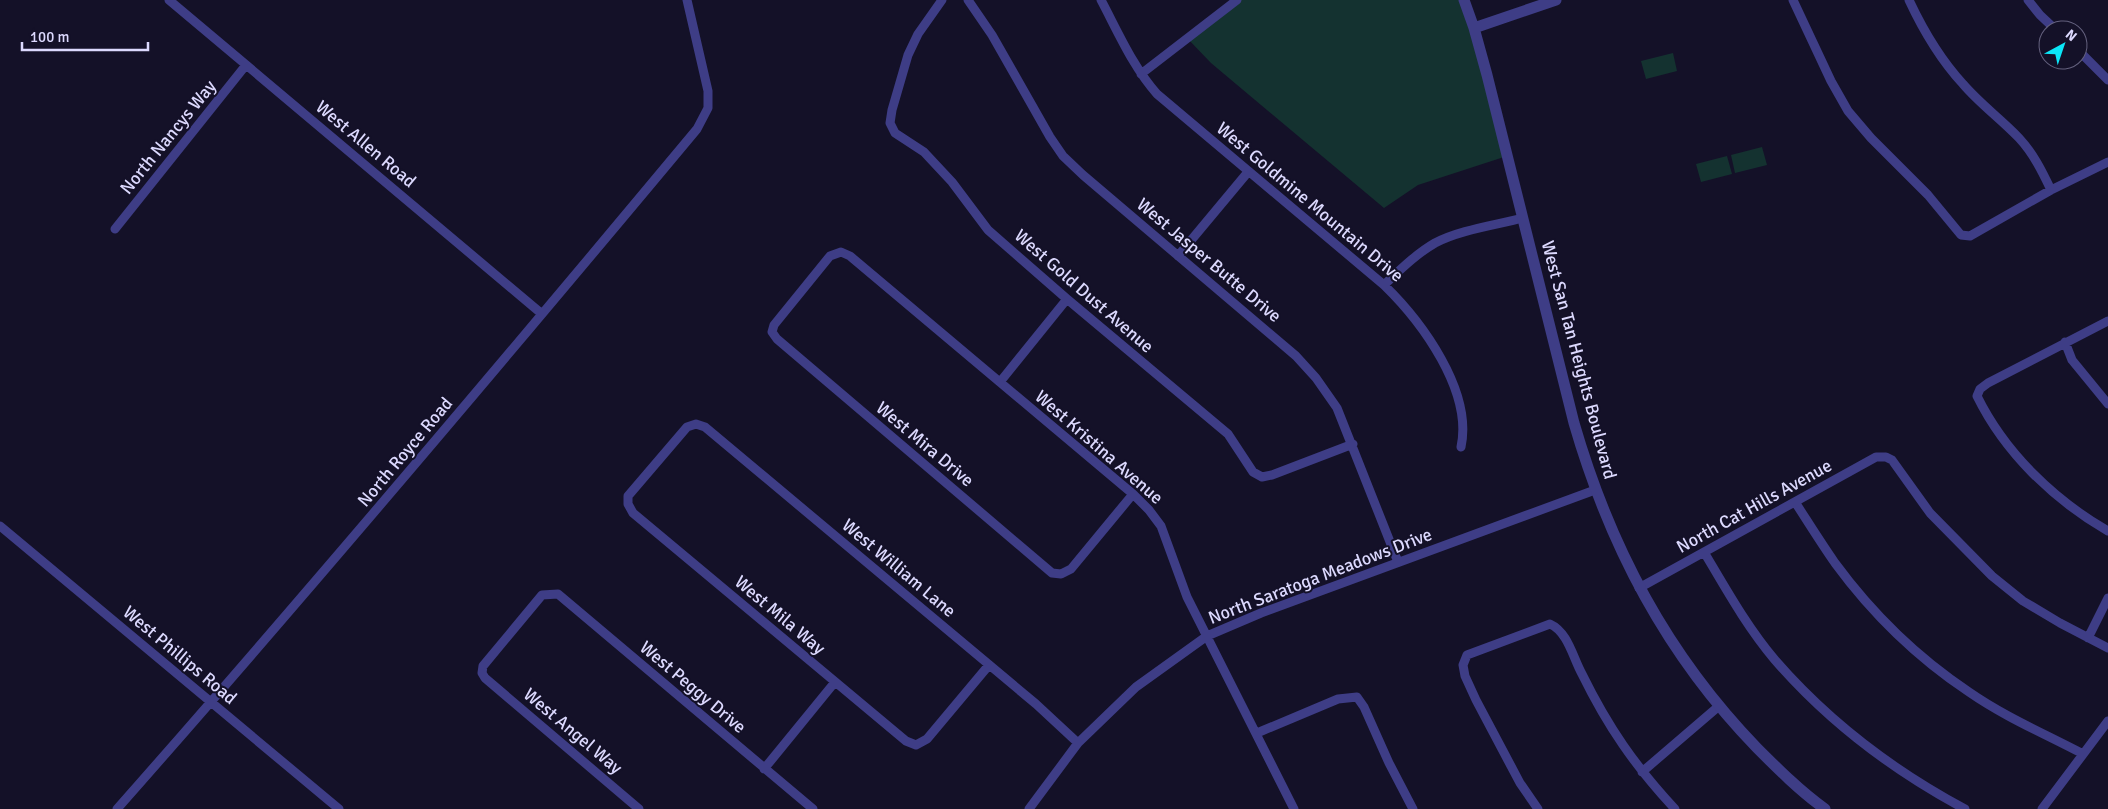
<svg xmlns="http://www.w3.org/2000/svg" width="2108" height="809" viewBox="0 0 2108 809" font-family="Signika,sans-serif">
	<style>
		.green { fill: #143230 }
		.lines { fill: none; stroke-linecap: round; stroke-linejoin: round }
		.minor { stroke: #3e3d86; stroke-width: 9 }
		.tertiary { stroke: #3e3d86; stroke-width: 11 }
		.labels { text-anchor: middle; stroke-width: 4; stroke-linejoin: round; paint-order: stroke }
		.street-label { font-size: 18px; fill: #dcd9fe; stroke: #141128 }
	</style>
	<rect width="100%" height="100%" fill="#141128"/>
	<path class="green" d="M1237,0H1464L1507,156L1418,185L1384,208L1211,63L1187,38Z
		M1673,53L1677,71L1646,79L1641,61Z
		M1762,147L1767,165L1735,173L1731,155Z
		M1727,156L1732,174L1701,182L1696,164Z"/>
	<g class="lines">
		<path class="minor" d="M169,0L542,314
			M942,0L918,34L908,55L892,110L890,123L895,133L924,152L952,182L988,230L1067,299L1228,434L1253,472L1262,477L1272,475L1353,444
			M968,0L992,35L1050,137L1063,156L1083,175L1296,356L1316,378L1337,408L1398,562
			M1101,0C1118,32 1133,67 1157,94L1384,285C1422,322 1473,391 1461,447
			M1793,0L1831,81L1848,111L1871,138L1928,195L1961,235L1970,236L2051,190L2108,162
			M1909,0C1923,30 1940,59 1963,84C1980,104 2001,119 2019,138C2033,153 2042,171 2051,190
			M2028,0L2040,15L2056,30
			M2078,50L2108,80
			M1141,74L1237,0
			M115,229L246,65
			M1178,256L1248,172
			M1384,285C1400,270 1416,254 1435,243C1459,230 1496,225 1523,218
			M2108,321L1988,383L1980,389L1977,396C2005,453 2054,500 2108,531
			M2065,342L2072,360L2108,404
			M1000,382L1067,299
			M1133,494L1071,569L1061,574L1052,573L777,339L772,332L774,325L830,256L841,252L850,256L1133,494L1149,510L1161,526L1187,597L1294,809
			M1795,502C1808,522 1821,543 1835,563C1871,612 1918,658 1969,692C2005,717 2045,734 2083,754
			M0,526L339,809
			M1704,552C1726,589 1747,627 1775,660C1828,721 1894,771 1965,809
			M1639,588L1876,457H1886L1892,460L1930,513L1992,576L2023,601L2060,623L2108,648
			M2088,638L2108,598
			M989,665L927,739L916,745L906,741L633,513L628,504V496L687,427L696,424L705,427L1036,704L1078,743
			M1257,733L1338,699L1357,697L1364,707L1389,763L1413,809
			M764,769L835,682
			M1642,772L1719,706
			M117,809C314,586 506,358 697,129L708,108V91L687,0
			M639,809L485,678L482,673L483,666L542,595L558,594L813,809
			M1029,809L1078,743L1136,687L1207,636L1261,613L1595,490
			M1538,809L1520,783L1476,700L1465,676L1463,665L1467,655L1550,624C1568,632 1573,658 1582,674C1608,727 1635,766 1675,809
			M2042,809L2108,721"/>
		<path class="tertiary" d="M1464,0L1474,28L1487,75L1574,423C1610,547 1667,655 1757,748C1778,769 1800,791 1825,809
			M1474,28L1556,0"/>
	</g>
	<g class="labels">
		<g class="street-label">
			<text transform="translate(168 137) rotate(-51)" y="6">North Nancys Way</text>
			<text transform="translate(366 144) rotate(40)" y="6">West Allen Road</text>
			<text transform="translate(1310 202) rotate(40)" y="6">West Goldmine Mountain Drive</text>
			<text transform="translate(1209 260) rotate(40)" y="6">West Jasper Butte Drive</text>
			<text transform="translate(1084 291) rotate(41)" y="6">West Gold Dust Avenue</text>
			<text transform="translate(1579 360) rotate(75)" y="6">West San Tan Heights Boulevard</text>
			<text transform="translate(925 444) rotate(40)" y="6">West Mira Drive</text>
			<text transform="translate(1099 447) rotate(41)" y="6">West Kristina Avenue</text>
			<text transform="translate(405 452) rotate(-50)" y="6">North Royce Road</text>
			<text transform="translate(1754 506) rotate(-29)" y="6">North Cat Hills Avenue</text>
			<text transform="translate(899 568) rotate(40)" y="6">West William Lane</text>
			<text transform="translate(1320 576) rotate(-21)" y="6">North Saratoga Meadows Drive</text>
			<text transform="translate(780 615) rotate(40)" y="6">West Mila Way</text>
			<text transform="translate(180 655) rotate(40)" y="6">West Phillips Road</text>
			<text transform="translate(693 687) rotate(40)" y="6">West Peggy Drive</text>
			<text transform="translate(573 731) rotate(40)" y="6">West Angel Way</text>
		</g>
	</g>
	<g transform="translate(2063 45) rotate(40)"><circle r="24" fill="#141128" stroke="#64617e"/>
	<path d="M0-4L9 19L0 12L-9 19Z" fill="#0be7f8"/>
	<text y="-8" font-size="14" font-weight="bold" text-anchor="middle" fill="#dcd9fe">N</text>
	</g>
	<path d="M22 42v8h126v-8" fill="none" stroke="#dcd9fe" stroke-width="2.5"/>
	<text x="30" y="42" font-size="15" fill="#dcd9fe" stroke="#141128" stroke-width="4" paint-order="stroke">100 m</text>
</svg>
